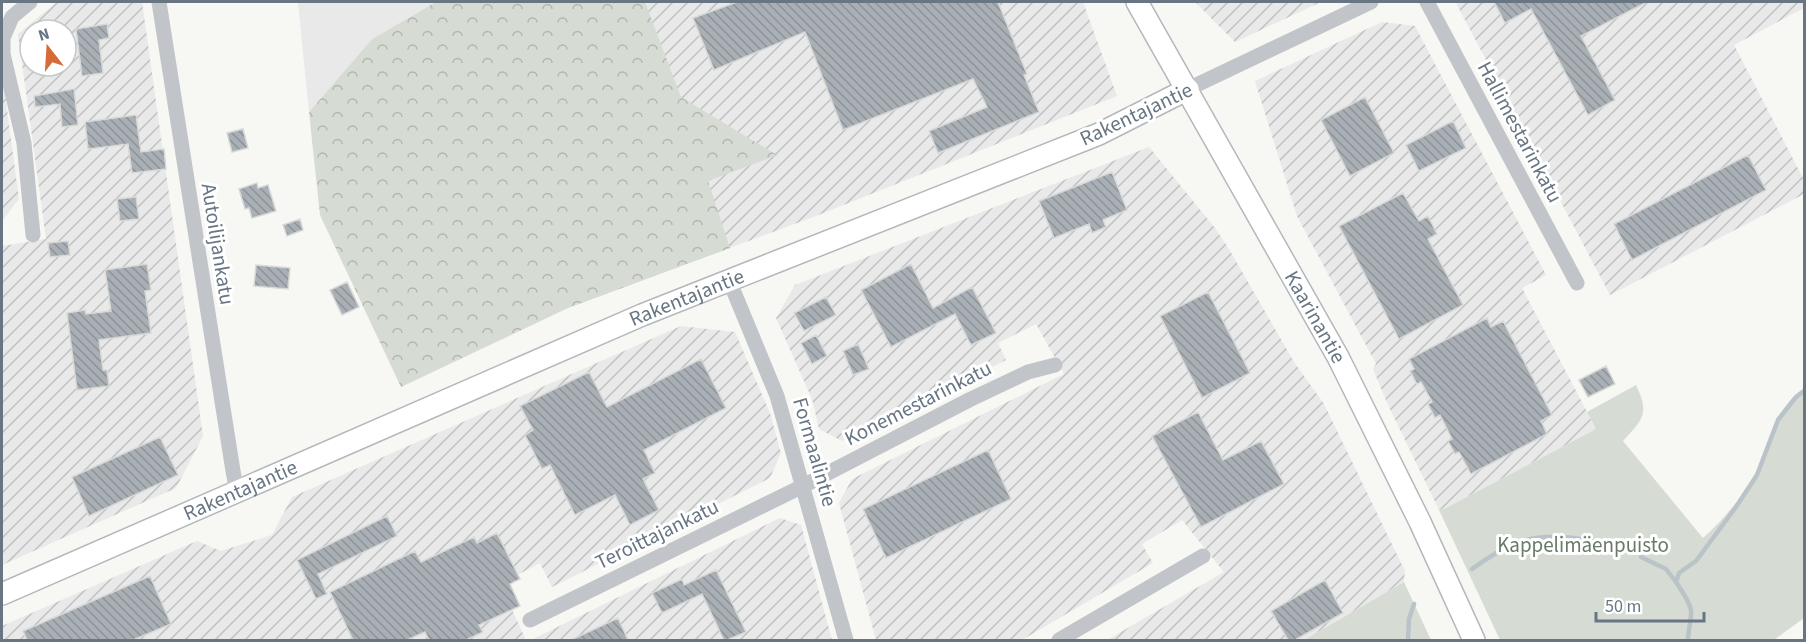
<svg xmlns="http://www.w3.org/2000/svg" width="1806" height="642" viewBox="0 0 1806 642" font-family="'Source Sans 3',sans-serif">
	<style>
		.built { fill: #e8e9e8 }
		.industrial { fill: url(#industrial-furrows); fill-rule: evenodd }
		.green { fill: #d6dcd4 }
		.forest { fill: url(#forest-crowns) }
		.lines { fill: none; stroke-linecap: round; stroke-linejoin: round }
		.stream { stroke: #bac3c8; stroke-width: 4.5 }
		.building { fill: url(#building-back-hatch); stroke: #d8d9d7; stroke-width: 1.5 }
		.secondary-casing { stroke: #b3b8bc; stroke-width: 24 }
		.street { stroke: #c1c4c8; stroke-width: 15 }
		.secondary { stroke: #fff; stroke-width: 21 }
		.labels { text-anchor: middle; stroke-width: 6; stroke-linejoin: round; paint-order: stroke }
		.street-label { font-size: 21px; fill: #687583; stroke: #fff }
		.park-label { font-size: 21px; fill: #697b67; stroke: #fff }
	</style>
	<defs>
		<pattern id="industrial-furrows" width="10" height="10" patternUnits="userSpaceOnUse" patternTransform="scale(1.5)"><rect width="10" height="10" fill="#e8e9e8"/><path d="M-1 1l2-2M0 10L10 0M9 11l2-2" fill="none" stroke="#c0c1c1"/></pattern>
		<pattern id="forest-crowns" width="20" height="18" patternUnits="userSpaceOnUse" patternTransform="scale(1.5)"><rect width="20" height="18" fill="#d6dcd4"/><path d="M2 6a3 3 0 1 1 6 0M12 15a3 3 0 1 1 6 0" fill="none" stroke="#b1b7b1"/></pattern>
		<pattern id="building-back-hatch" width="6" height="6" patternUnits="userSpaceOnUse" patternTransform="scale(1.5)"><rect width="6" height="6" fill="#a8afb5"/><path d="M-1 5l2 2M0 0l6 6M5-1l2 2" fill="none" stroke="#8d9399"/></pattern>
	</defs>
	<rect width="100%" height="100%" fill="#f7f7f4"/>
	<path class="built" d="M298,2H436L372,39L309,112Z"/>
	<path class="industrial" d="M57,2H142L203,436L176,488L2,565V242V246L46,239L18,34ZM30,30H66V66H30Z
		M597,2H1083L1117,96L816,216L568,308Z
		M1195,2H1321L1235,42Z
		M1458,2H1804V8L1734,45L1804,180V194L1610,295L1457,5Z
		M1382,22L1415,26L1546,275L1522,288L1596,429L1444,509L1439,510L1388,405L1373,369L1376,364L1297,216L1255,81Z
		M2,72L19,199L2,221Z
		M1149,147L1215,228L1229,249L1294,362L1324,404L1405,571L1404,582L1304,640H1107L1224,572L1182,520L1142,544L1153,563L1022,640H876L839,503L852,479L1064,374L1036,324L998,343L1006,360L842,441L819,429L812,399L776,318L795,285Z
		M681,326L735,332L770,413L781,453L770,478L552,587L540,563L500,584L526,640H2V626L197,541L221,551L272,535L292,497Z
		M780,518L801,525L832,640H531Z"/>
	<path class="green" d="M1636,385C1650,414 1643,419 1623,441L1703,538C1724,519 1741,499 1755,474C1773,440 1770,414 1804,388V618L1774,640H1500L1439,510L1444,509L1596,429L1587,412Z
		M1404,582L1431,640H1304Z"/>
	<path class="forest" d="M436,2H645L681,97L777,155L708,181L730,248L568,308L401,387L320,215L309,112L372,39Z"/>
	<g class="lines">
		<path class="stream" d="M1641,557L1666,569L1676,582
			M1472,569C1488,558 1506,545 1526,540C1560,532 1596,540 1628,552
			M1408,640L1409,619L1414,604
			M1688,640C1688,631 1692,618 1691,610C1689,600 1681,590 1676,582L1679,573L1696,561L1736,507L1757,475L1778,420L1796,397L1804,391"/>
	</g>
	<path class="building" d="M737,2H998L1027,74L1024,75L1039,112L938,153L929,131L987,107L973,79L843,130L805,32L714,70L693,18Z
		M1494,2H1647L1581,36L1615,100L1588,115L1531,9L1505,23Z
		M107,24L109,38L99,40L103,73L82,76L76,29Z
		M74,89L78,125L62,127L60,104L35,107L34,96Z
		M1365,97L1394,153L1350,176L1321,120Z
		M136,115L141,152L164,149L166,169L132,173L128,144L88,149L85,122Z
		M1453,121L1466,148L1419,171L1406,145Z
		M243,129L248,148L232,152L227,133Z
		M1748,155L1766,190L1632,260L1614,224Z
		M1112,172L1127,210L1103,220L1106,227L1092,233L1089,224L1054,238L1039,201Z
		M257,183L258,188L268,185L276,211L252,218L249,208L245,209L239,189Z
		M1403,193L1419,221L1428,216L1437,234L1428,239L1463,305L1399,339L1339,226Z
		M136,197L139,219L120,221L117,199Z
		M300,219L303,230L287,236L283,225Z
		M68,241L70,255L50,257L48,243Z
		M147,264L151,290L145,291L151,333L99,340L103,370H107L109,386L77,390L67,313L85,310L86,314L111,311L105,270Z
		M911,264L933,308L972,287L996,333L971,345L955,314L891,347L861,290Z
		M256,265L290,268L288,289L254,286Z
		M347,282L359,307L342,315L330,290Z
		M1208,292L1250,373L1202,398L1160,316Z
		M826,297L836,315L804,331L794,313Z
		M1487,318L1491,327L1503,321L1552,415L1541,421L1547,434L1471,474L1459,452L1455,454L1448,441L1452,439L1440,415L1435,418L1428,404L1432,402L1421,382L1417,384L1410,371L1414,369L1409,359Z
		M816,335L827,356L812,364L801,343Z
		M858,344L869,369L853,375L843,351Z
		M701,359L726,408L644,450L655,473L643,479L659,510L630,525L615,495L575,515L550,465L542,469L525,435L533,430L520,406L589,372L607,407Z
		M1606,366L1615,384L1588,397L1579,380Z
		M1198,412L1223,460L1261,441L1284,484L1201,527L1152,436Z
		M160,437L178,475L89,516L72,477Z
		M988,450L1011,499L886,558L863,509Z
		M387,516L397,536L318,574L327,594L316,599L297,560Z
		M497,533L520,579L510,584L520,606L479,625L483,632L466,640H429L425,632L407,640H353L330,592L415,551L421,562L474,537L477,543Z
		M716,570L746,632L727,640H724L702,594L662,613L652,593L682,579L684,585Z
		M150,576L171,624L133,640H27L23,631Z
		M1325,580L1343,613L1295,640H1288L1271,611Z
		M618,618L628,640H571Z"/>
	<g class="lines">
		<defs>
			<g id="secondary">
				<path id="s1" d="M1137,2L1338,357L1420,522L1474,640"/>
				<path id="s2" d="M2,594L642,315L1099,134L1188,89"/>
			</g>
		</defs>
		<use href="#secondary" class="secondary-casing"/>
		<path class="street" d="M30,2L12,17L3,38V54L24,143L33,235
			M159,2L233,471L237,492
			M1427,2L1577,283
			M1188,89L1371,2
			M729,280L777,396L846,640
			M530,620L803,486L969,400L1028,372L1055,365
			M1059,640L1203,556"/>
		<use href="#secondary" class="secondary"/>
	</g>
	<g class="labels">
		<g class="street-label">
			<text transform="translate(1136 114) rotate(-25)" y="7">Rakentajantie</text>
			<text transform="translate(1520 132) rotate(62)" y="7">Hallimestarinkatu</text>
			<text transform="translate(218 244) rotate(81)" y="7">Autoilijankatu</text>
			<text dy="7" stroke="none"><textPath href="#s2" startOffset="746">Rakentajantie</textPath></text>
			<text dy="7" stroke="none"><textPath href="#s1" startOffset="362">Kaarinantie</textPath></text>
			<text transform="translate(918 403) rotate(-27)" y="7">Konemestarinkatu</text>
			<text transform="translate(815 452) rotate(74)" y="7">Formaalintie</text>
			<text dy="7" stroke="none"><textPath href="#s2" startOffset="260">Rakentajantie</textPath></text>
			<text transform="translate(657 534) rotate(-26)" y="7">Teroittajankatu</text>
		</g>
		<g class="park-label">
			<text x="1583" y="552">Kappelimäenpuisto</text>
		</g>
	</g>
	<rect width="1806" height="642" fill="none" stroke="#687583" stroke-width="6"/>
	<g transform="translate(48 48) rotate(343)"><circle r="28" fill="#ffffff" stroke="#c3c8cd" stroke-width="1.5"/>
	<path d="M0-4.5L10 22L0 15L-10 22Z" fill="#d56b36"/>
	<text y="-9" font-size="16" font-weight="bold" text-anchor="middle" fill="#687583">N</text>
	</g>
	<path d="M1596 612v9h108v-9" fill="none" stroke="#687583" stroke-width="3"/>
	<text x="1605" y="612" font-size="18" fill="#687583" stroke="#ffffff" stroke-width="4.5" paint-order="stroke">50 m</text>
</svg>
